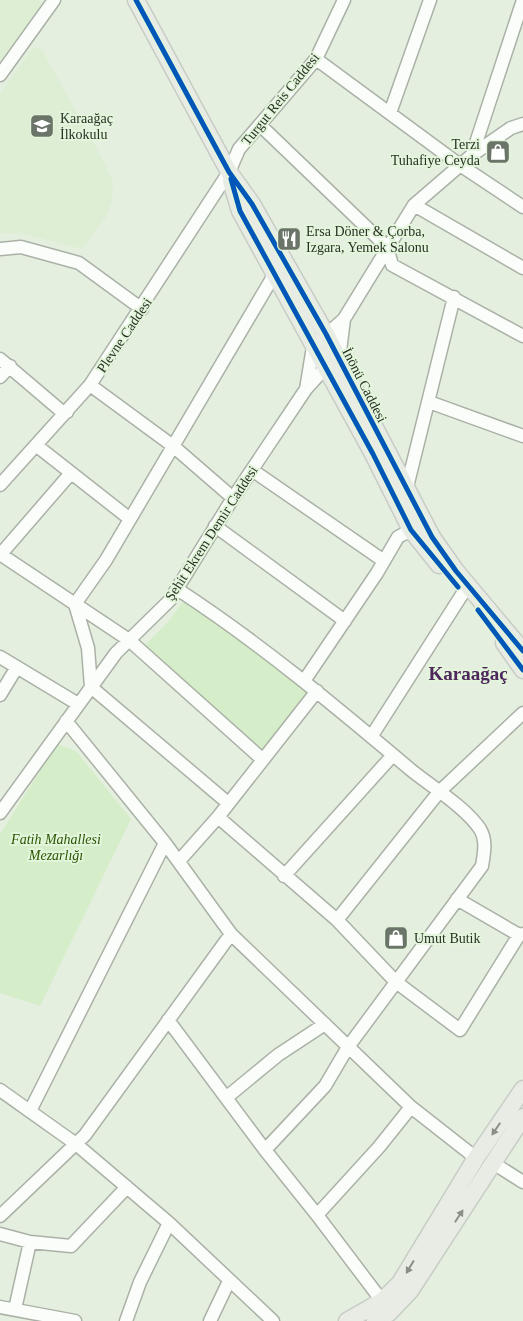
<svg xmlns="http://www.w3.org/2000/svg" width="523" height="1321" viewBox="0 0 523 1321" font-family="Georgia,serif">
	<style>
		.built { fill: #ddeed4 }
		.green { fill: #d5edc9 }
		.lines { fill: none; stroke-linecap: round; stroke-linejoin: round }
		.minor-casing { stroke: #aab1a6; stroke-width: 15 }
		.major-casing { stroke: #c7ccc5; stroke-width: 19 }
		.minor { stroke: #fbfdfa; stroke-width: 12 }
		.major { stroke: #e8ece5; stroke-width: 16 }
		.cycleway-casing { stroke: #e3f5da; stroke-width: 8 }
		.cycleway { stroke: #0057b8; stroke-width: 5 }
		.oneway { fill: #898e86 }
		.labels { text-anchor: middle; stroke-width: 4; stroke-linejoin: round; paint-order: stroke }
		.street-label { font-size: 14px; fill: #2a3127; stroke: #e3f5da }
		.poi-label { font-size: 14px; fill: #2a3127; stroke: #e3f5da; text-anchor: start }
		.park-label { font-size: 14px; font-style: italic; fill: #2a5604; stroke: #e3f5da }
		.district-label { font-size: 19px; font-weight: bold; fill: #4e275d; stroke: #e3f5da }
	</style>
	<rect width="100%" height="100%" fill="#e5efe0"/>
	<path class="built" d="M0,0H39L43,6L0,65Z
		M37,47L42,50L102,158L113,182L112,202L106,217L82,249L24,234L0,233V94L32,49Z"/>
	<path class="green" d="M185,599L303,688L308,695L265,749L258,750L142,648L167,623Z
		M57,744L76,751L131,819L40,1006L0,993V834Z"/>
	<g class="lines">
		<defs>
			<path id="minor" d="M316,59L460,165L523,207
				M0,75L54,0
				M390,113L430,0
				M260,125L387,247L392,265L523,336
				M472,155L523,0
				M414,205L523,268
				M0,249L21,247L79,263L142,309
				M344,319L414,205L472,155L511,128L523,124
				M344,319L339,359L325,368L306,389L313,347Z
				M0,359L60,410L67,412
				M0,377L10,366
				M90,385L173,446L233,498
				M429,402L523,436
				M37,446L130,519
				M252,470L384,561
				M0,485L90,385L229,172L239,149L316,59L344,0
				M406,491L454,297
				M215,526L345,621
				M0,554L129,640L262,759
				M0,555L71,473
				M177,589C260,643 335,706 411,770C432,787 465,807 480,829C487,841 484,853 482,866L348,1047L325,1086L265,1150
				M0,657L78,704
				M304,681L377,573L398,537L411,530
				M0,695L17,667
				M66,721L165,843L231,934L411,1107L476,1158
				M371,737L463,593
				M228,803L91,687L88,648L75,604L106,560L274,275
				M0,813L116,653L170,600L233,498L306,389
				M218,817L337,920L396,982L460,1030L519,935
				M179,861L218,817L317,691
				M284,876L393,755
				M457,899L519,935L523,934
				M337,920L439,792L523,713
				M168,1020L265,1150L317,1215L382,1301
				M0,1090L76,1144L169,1223L273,1321
				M227,1097L278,1055L325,1024
				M30,1111L165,843
				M493,1163L523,1182
				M317,1215L379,1147L411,1107
				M0,1216L85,1135L231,934
				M0,1234L30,1242L71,1246L127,1187
				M0,1307L75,1321
				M15,1309L30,1242
				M126,1321L140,1282L169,1223
				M210,1321L229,1281"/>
			<path id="major" d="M136,0L229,172L252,204L326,334L432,537L456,571L523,651
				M231,181L240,211L373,454L411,530L439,565
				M504,643L523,670
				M347,1321L382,1301L400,1283L476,1158L523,1089
				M375,1321L389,1313L410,1291L523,1117"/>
		</defs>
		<use href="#minor" class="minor-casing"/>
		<use href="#major" class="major-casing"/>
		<use href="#minor" class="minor"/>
		<use href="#major" class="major"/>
		<defs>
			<path id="cycleway" d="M136,0L229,172L252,204L326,334L432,537L456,571L523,651
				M231,179L240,211L373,454L411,530L458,587
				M478,610L523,670"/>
		</defs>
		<use href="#cycleway" class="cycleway-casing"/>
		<use href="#cycleway" class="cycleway"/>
	</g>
	<defs><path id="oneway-solid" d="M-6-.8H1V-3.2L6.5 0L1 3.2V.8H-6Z" transform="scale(1.25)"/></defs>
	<g class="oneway">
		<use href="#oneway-solid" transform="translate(496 1129) rotate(124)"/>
		<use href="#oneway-solid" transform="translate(459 1216) rotate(-57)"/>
		<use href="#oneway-solid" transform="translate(410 1267) rotate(121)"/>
	</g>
	<defs>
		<symbol id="school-square" viewBox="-11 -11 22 22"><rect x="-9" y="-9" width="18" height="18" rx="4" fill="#6b7468" stroke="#e3f5da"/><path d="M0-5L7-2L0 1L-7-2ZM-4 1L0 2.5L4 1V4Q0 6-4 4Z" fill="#fff"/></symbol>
		<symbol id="shop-square" viewBox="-11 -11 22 22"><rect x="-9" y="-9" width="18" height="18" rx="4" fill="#6b7468" stroke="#e3f5da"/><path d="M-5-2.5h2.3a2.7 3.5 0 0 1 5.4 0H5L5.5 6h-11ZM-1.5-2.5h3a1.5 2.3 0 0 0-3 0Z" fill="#fff"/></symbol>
		<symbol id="restaurant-square" viewBox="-11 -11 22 22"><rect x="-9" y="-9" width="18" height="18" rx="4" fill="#6b7468" stroke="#e3f5da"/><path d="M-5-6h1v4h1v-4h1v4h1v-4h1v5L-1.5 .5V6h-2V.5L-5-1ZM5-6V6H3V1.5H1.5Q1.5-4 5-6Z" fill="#fff"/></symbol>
	</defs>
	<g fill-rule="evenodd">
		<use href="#school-square" x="28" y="112" width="28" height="28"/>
		<use href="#shop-square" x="484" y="138" width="28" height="28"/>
		<use href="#restaurant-square" x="275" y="225" width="28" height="28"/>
		<use href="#shop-square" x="382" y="924" width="28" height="28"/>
	</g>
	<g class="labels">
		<g class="street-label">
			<text transform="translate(280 99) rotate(-51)" y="5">Turgut Reis Caddesi</text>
			<text transform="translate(124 335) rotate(-56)" y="5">Plevne Caddesi</text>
			<text transform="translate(365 385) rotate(63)" y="5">İnönü Caddesi</text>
			<text transform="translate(211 533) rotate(-57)" y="5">Şehit Ekrem Demir Caddesi</text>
		</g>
		<g class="poi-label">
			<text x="60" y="123">Karaağaç<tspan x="60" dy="16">İlkokulu</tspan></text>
			<text x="480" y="149" text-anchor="end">Terzi<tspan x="480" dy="16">Tuhafiye Ceyda</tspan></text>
			<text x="306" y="236">Ersa Döner &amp; Çorba,<tspan x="306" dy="16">Izgara, Yemek Salonu</tspan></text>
			<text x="414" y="943">Umut Butik</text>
		</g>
		<g class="park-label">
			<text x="56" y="844">Fatih Mahallesi<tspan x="56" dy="16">Mezarlığı</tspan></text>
		</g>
		<g class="district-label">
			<text x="468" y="680">Karaağaç</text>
		</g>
	</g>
</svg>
